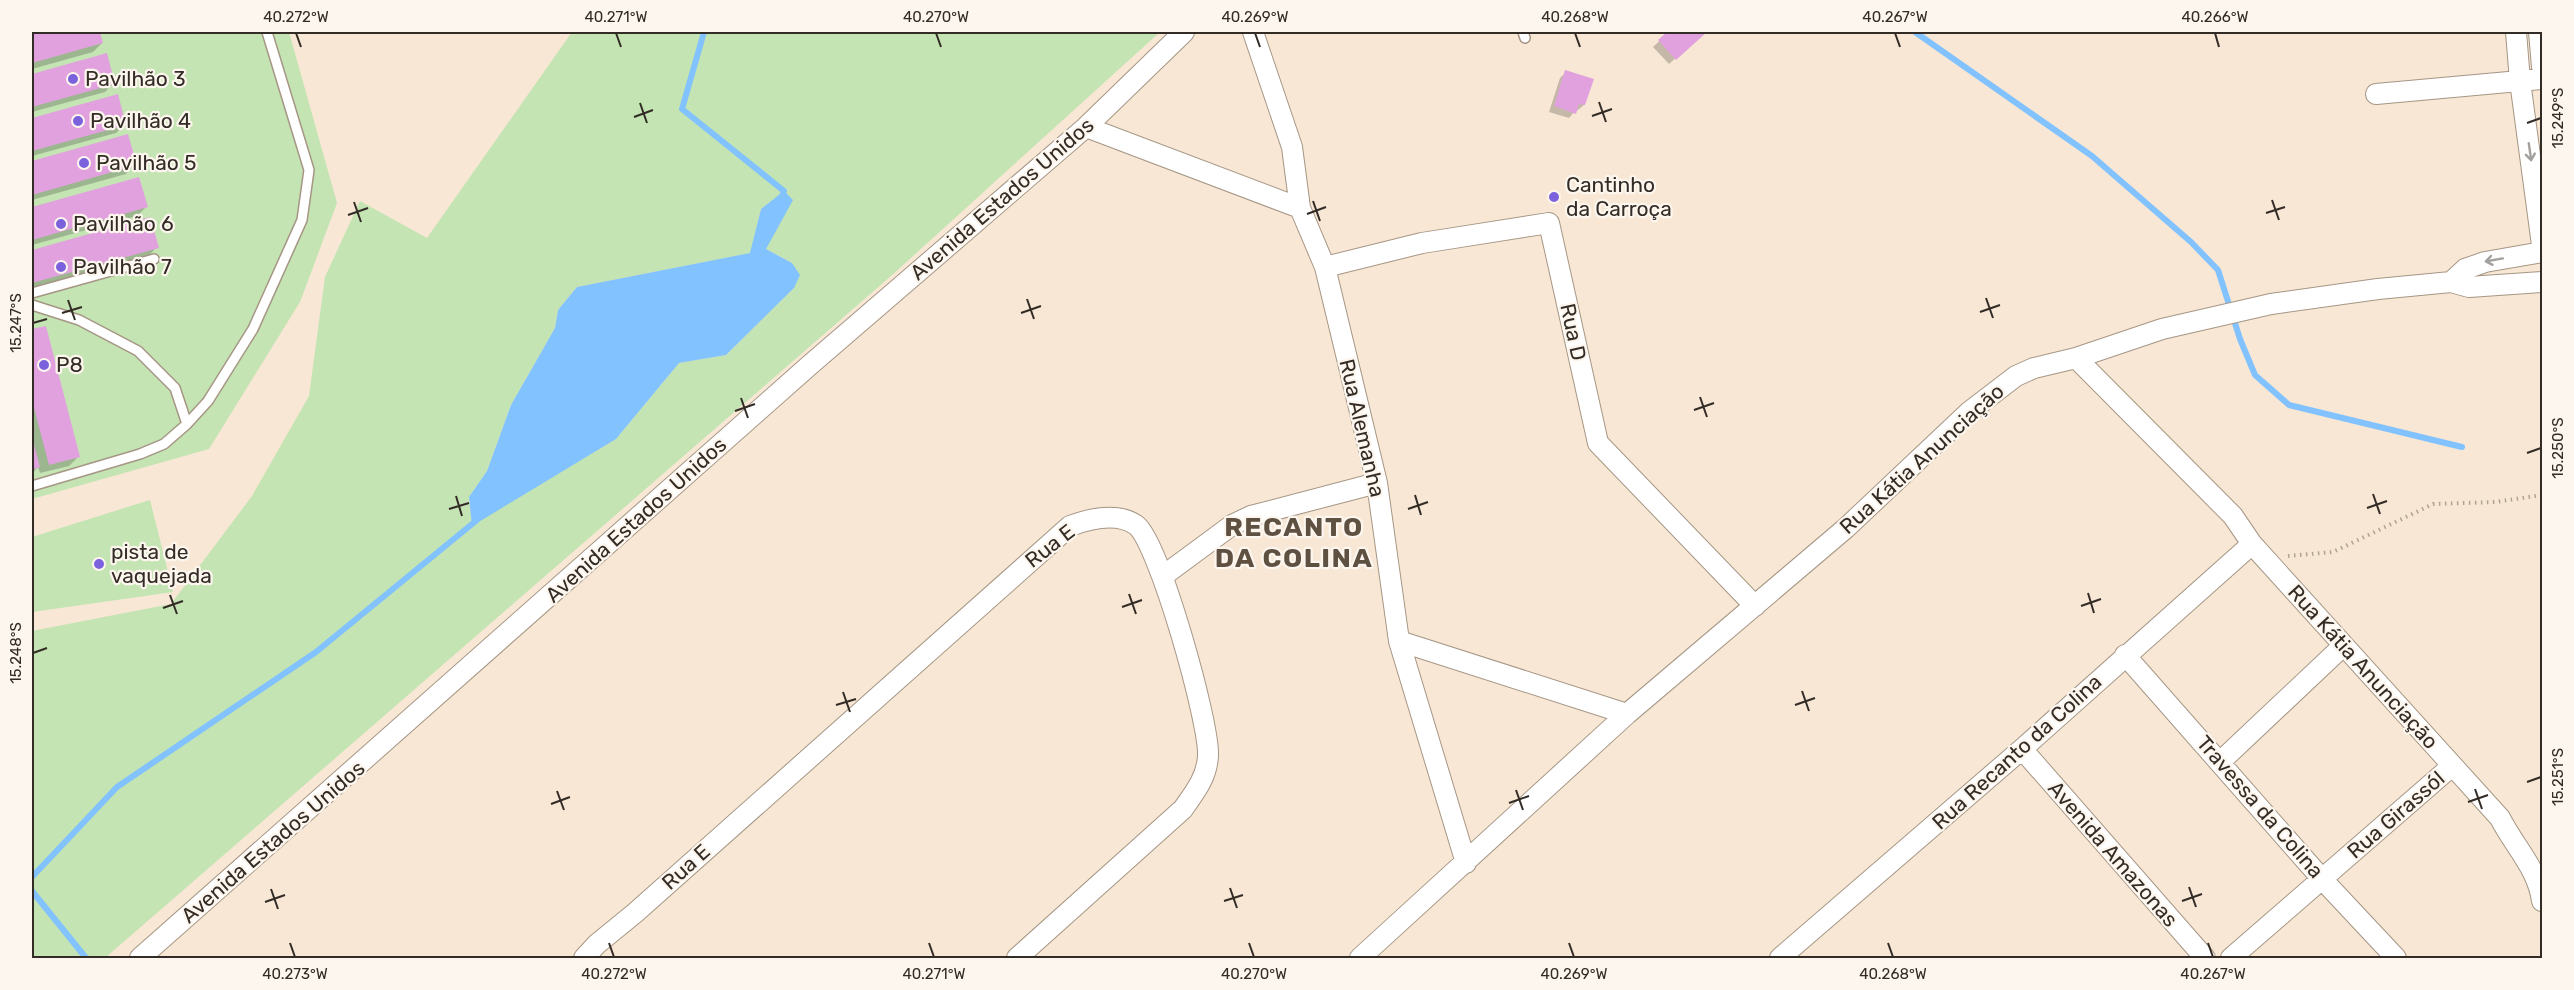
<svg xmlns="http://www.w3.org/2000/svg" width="2574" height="990" viewBox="0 0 2574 990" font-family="Rubik,sans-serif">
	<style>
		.green { fill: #c4e4b3; fill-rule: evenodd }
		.water { fill: #81c2ff }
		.shadow { fill: #0003 }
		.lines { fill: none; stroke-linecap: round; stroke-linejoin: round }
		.stream { stroke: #81c2ff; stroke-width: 6 }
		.building { fill: #e1a1de }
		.lane-casing { stroke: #a69685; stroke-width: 12 }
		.street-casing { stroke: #a69685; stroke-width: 22 }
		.path { stroke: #afa394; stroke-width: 4; stroke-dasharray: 1.5 4.5; stroke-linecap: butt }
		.lane { stroke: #fff; stroke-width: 9 }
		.street { stroke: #fff; stroke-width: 20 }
		.oneway { stroke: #a3a09d }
		.ticks { fill: none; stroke: #332c26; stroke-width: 2 }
		.poi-dot { fill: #7c61dc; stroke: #fdf6ee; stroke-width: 2 }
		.labels { text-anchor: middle; stroke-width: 4.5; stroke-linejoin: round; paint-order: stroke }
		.poi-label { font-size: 21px; fill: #332c26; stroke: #fdf6ee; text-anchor: start }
		.street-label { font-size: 21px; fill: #332c26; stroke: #fdf6ee }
		.district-label { font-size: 27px; font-weight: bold; letter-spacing: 1.5px; fill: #5f5142; stroke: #fdf6ee }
		.neatline { fill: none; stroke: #332c26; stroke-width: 2 }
		.ticks-label { font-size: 15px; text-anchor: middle; fill: #332c26 }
	</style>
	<rect width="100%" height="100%" fill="#f7e7d4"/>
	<path class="green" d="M32,32H289L337,203L300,302L209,449L32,499Z
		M572,32H1160L891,276L105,958H32V631L171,604L252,496L309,396L325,277L360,201L427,238ZM785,191L766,249L792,263L794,288L726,355L679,363L616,439L472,525L469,497L487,471L511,405L555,328L558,310L577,287L751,253L761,209Z
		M150,500L173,592L32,612V537Z"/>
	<path class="water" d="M784,191L793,200L766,249L792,263L800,275L794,288L726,355L679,363L616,439L472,526L469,497L487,471L511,405L555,328L558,310L577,287L750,253L761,209Z"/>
	<path class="shadow" d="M32,32H99L102,43L93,52L32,69Z
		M1669,32H1705L1669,64L1653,47Z
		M106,54L114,83L105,92L32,112V75Z
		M1566,72L1584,105L1578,110H1576L1569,118L1549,112L1560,78Z
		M117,96L125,124L116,133L32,156V119Z
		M127,136L135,165L126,174L32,200V163Z
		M138,179L146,207L137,216L32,245V208Z
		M149,219L157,247L148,256L32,289V252Z
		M44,327L78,457L69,466L40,473L38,467L32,474V331Z"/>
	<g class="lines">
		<path class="stream" d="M704,32L682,109L784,191L782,196
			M1915,32L2092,156L2191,242L2218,270L2240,339L2255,375L2289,405L2462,447
			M32,877L117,787L316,652L477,520
			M32,891L86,958"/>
	</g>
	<path class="building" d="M32,32H100L103,43L32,63Z
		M1667,32H1707L1676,60L1658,40Z
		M107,53L115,84L32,107V74Z
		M1565,70L1594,79L1585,105L1579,104L1576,114L1554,106Z
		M118,94L126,125L32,151V118Z
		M128,134L137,165L32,195V161Z
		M139,177L148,207L32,240V207Z
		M150,217L159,248L32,283V250Z
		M46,326L80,457L49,465L32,400V329Z
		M32,437L40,467L32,470Z"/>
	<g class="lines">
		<defs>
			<path id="lane" d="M1523,32L1525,38
				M32,293L154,259
				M32,305L79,320L138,351L175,388L187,424
				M32,486L140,454L164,444L187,424L208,401L253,329L302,220L309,170L267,32"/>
			<path id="street" d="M1253,32L1292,147L1300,208L1325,267L1377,483L1399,641L1466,863
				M2516,32L2520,81L2542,245
				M2539,32L2542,67
				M2376,94L2542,79
				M1086,127L1300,208
				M1325,267L1422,243L1549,223L1598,443L1755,606
				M2451,282L2465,269L2485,262L2542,252
				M2076,358L2233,516L2252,544L2500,818C2514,846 2538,869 2542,901
				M1163,576L1232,525L1251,516L1377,483
				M1399,641L1627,714
				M2125,655L2322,879L2396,958
				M2022,749L2205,958
				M2220,762L2343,646
				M140,958L811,364L1086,127L1184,32
				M584,958L597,944L635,913L1070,526C1089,519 1117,512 1136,525C1159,542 1210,724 1208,756C1207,777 1195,792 1183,809L1017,958
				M1360,958L1627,714L1846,528L1969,412L2016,376L2034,368L2076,358L2162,329L2271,304L2378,289L2451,282L2469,287L2542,282
				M1780,958L2022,749L2252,544
				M2231,958L2452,766"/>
		</defs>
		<use href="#lane" class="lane-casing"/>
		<use href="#street" class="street-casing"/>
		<path class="path" d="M2288,556L2333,552L2433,504L2495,502L2542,495"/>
		<use href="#lane" class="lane"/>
		<use href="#street" class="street"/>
	</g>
	<defs><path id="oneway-shaft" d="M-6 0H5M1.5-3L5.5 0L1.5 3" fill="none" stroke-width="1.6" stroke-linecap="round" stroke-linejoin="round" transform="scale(1.5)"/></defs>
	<g class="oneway">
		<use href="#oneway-shaft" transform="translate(2530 152) rotate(82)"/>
		<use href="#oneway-shaft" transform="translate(2494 260) rotate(170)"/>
	</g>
	<path class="ticks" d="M296,33L301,47M616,33L621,47M936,33L941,47M1255,33L1260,47M1575,33L1580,47M1895,33L1900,47M2215,33L2219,47M1599,102L1606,122M640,103L647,123M1592,116L1612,109M634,117L653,110M2527,123L2541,118M2272,200L2279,220M1313,201L1320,221M354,202L361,222M2266,213L2285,207M1307,214L1326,207M348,215L368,208M1986,298L1993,318M1027,299L1034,319M68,300L75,320M1980,312L2000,305M62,313L82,307M1021,313L1041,306M33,323L47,319M1700,397L1707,417M741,398L748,418M1694,410L1714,403M735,411L755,404M2527,453L2541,448M2373,494L2380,514M1415,495L1421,515M456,496L462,516M2367,508L2387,501M449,509L469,503M1408,509L1428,502M2088,593L2094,613M1129,594L1136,614M170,595L177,614M2081,606L2101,599M1122,607L1142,600M163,608L183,601M33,653L47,648M1802,691L1809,711M843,692L850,712M836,705L856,699M1795,705L1815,698M2527,782L2541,777M2475,789L2482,809M1516,790L1523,810M557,791L564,810M2468,802L2488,795M1509,803L1529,796M551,804L570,797M2189,887L2196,907M1230,888L1237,908M271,889L278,909M1224,901L1243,895M2182,901L2202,894M265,902L285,895M290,943L295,957M609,943L614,957M929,943L934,957M1249,943L1254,957M1569,943L1574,957M1888,943L1893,957M2208,943L2213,957"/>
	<g class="poi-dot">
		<circle cx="73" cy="79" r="6"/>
		<circle cx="78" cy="121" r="6"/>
		<circle cx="84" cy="163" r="6"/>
		<circle cx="1554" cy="197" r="6"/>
		<circle cx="61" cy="224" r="6"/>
		<circle cx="61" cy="267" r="6"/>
		<circle cx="44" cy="365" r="6"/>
		<circle cx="99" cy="564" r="6"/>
	</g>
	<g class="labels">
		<g class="poi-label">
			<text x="85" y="86">Pavilhão 3</text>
			<text x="90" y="128">Pavilhão 4</text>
			<text x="96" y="170">Pavilhão 5</text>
			<text x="1566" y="192">Cantinho<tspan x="1566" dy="24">da Carroça</tspan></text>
			<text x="73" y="231">Pavilhão 6</text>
			<text x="73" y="274">Pavilhão 7</text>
			<text x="56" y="372">P8</text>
			<text x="111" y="559">pista de<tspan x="111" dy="24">vaquejada</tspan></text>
		</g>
		<g class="street-label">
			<text transform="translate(1002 199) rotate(-41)" y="7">Avenida Estados Unidos</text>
			<text transform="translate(1573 332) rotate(78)" y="7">Rua D</text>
			<text transform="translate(1362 428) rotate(77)" y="7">Rua Alemanha</text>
			<text transform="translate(1922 459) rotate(-42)" y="7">Rua Kátia Anunciação</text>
			<text transform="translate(636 520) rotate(-42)" y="7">Avenida Estados Unidos</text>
			<text transform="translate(1050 546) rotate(-38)" y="7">Rua E</text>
			<text transform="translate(2363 667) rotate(48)" y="7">Rua Kátia Anunciação</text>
			<text transform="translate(2017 752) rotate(-42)" y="7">Rua Recanto da Colina</text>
			<text transform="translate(2260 807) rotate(49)" y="7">Travessa da Colina</text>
			<text transform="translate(2396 815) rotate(-41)" y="7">Rua Girassól</text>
			<text transform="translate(273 842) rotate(-41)" y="7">Avenida Estados Unidos</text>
			<text transform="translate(2113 854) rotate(49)" y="7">Avenida Amazonas</text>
			<text transform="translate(686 867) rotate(-42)" y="7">Rua E</text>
		</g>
		<g class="district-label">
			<text x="1294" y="536">RECANTO<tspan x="1294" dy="31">DA COLINA</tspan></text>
		</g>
	</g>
	<rect width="2574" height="990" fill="none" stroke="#fdf6ee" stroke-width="66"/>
	<rect x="33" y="33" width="2508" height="924" class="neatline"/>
	<g class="ticks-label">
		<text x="296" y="22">40.272°W</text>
		<text x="616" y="22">40.271°W</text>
		<text x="936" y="22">40.270°W</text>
		<text x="1255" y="22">40.269°W</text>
		<text x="1575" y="22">40.268°W</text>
		<text x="1895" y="22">40.267°W</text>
		<text x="2215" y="22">40.266°W</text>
		<text transform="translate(2558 118) rotate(-90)" y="5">15.249°S</text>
		<text transform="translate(16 323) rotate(-90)" y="5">15.247°S</text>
		<text transform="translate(2558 448) rotate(-90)" y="5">15.250°S</text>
		<text transform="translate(16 653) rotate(-90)" y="5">15.248°S</text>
		<text transform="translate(2558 777) rotate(-90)" y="5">15.251°S</text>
		<text x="295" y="979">40.273°W</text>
		<text x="614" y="979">40.272°W</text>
		<text x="934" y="979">40.271°W</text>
		<text x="1254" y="979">40.270°W</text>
		<text x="1574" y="979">40.269°W</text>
		<text x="1893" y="979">40.268°W</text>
		<text x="2213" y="979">40.267°W</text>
	</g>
</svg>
